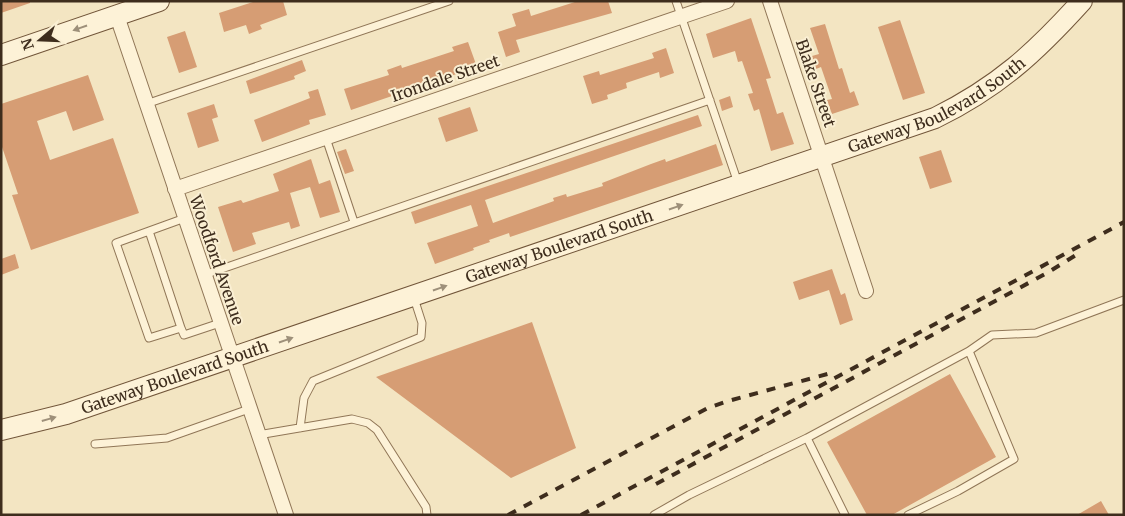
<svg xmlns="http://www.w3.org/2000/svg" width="1125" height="516" viewBox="0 0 1125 516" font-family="Merriweather,serif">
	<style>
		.building { fill: #d69d74 }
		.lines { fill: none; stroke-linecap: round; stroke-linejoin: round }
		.service-casing { stroke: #907657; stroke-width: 9 }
		.minor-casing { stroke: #907657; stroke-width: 16 }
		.secondary-casing { stroke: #72563a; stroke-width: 22 }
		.service { stroke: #fdf2d7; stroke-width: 7 }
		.minor { stroke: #fdf2d7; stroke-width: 14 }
		.secondary { stroke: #fdf2d7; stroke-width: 20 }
		.rail { stroke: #3e2d1d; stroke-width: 4; stroke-dasharray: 9 9; stroke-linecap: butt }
		.oneway { fill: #9e907a }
		.labels { text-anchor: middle; stroke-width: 4; stroke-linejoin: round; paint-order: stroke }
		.street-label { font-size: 16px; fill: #3e2d1d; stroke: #faefd3 }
	</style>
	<rect width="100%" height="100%" fill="#f3e5c2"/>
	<path class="building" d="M1,1H30V3L1,13Z
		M256,1H283L287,15L260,25L262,29L249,34L246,25L224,32L219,13Z
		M578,1H608L612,13L516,40L520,52L506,57L498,32L516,26L512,14L529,9L531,16Z
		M751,18L771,78L766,79L777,114L783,112L794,144L771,151L759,109L754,111L748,94L753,93L742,61L738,62L735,51L713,58L706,34Z
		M900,20L925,93L903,100L878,27Z
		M825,24L839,69L842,68L850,93L854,91L859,105L832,114L827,100L832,99L821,67L816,69L812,56L819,54L810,28Z
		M185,31L197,67L179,73L167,37Z
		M468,42L477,67L351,110L344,89L389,75L387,70L401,65L402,68L454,51L452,47Z
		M666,48L674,73L660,78L659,72L626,83L627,88L607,95L608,99L592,104L583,76L599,71L600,75L654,58L652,53Z
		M302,60L306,71L294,76L295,79L250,94L246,81Z
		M88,75L104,120L73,131L66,111L37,121L50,160L113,138L139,213L31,250L12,195L18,194L1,144V104Z
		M318,89L326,115L309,120L310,124L262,142L254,120L310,98L308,92Z
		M730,96L733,107L722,111L719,100Z
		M214,104L218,117L212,119L219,141L198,148L187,113Z
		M470,107L478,131L446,142L438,118Z
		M698,115L702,126L485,200L493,223L554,201L553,198L566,194L567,197L603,186L602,183L651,164L665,159L666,162L716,144L723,165L510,237L509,233L489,240L490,242L473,248L474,250L435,264L427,243L478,226L471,205L415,224L411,212Z
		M346,149L354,171L345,174L337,152Z
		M941,150L952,182L930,189L919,157Z
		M311,159L319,184L330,180L340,212L320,218L310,187L290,193L300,226L291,229L289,222L252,233L256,244L233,252L218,207L241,200L243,203L279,191L273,174Z
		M15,254L19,268L1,275V259Z
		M832,269L841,295L845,293L853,320L840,325L829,290L799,300L793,282Z
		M532,322L576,448L511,478L376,377Z
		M950,374L996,457L892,515H867L827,442Z
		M1101,501L1109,515H1077Z"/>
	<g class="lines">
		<defs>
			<path id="service" d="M676,1L738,183
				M146,104L449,1
				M326,138L354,222
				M185,218L116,243L149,338L181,328L184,335L220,323
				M149,231L181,328
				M204,275L710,100
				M300,428L304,398L313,381L421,337L422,323L414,298
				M258,435L352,419L368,423L377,430L426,507L427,515
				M807,438L969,351
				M95,444L167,438L249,409
				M654,515L689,495L807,438L845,515
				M908,515L958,491L1014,459L969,351L992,335L1036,333L1124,300"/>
			<path id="minor" d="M770,1L866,291
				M117,16L286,515
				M175,189L727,1"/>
			<g id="secondary">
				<path d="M1,55L159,1"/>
				<path id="s1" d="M1,430L66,414L935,118C998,87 1035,53 1082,1"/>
			</g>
		</defs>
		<use href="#service" class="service-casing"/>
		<use href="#minor" class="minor-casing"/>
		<use href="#secondary" class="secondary-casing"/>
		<use href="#service" class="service"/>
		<use href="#minor" class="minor"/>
		<use href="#secondary" class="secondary"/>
		<path class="rail" d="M656,484L1047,273L1076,255
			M508,515L708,408L728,401L831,373
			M581,515L1124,222"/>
	</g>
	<defs><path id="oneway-solid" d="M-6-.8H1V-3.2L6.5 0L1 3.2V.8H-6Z" transform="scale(1.25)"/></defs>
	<g class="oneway">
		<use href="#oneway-solid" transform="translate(80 28) rotate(161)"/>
		<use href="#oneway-solid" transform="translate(676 207) rotate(-19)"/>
		<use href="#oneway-solid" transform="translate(440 288) rotate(-19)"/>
		<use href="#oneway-solid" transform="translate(286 340) rotate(-19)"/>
		<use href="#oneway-solid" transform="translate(49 419) rotate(-16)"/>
	</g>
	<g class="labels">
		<g class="street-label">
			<text transform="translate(445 78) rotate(-19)" y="6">Irondale Street</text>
			<text transform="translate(816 83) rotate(71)" y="6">Blake Street</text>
			<text dy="6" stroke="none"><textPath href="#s1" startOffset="992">Gateway Boulevard South</textPath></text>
			<text dy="6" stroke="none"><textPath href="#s1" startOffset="588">Gateway Boulevard South</textPath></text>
			<text transform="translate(217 260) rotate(71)" y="6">Woodford Avenue</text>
			<text dy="6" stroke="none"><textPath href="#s1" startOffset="182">Gateway Boulevard South</textPath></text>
		</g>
	</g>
	<rect width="1125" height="516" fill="none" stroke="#3e2d1d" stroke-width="5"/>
	<g transform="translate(40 40) rotate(251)" stroke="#faefd3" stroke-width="4" paint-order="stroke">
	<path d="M0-4L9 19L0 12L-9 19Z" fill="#3e2d1d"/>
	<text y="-8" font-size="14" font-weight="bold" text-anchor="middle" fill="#3e2d1d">N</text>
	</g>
</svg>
